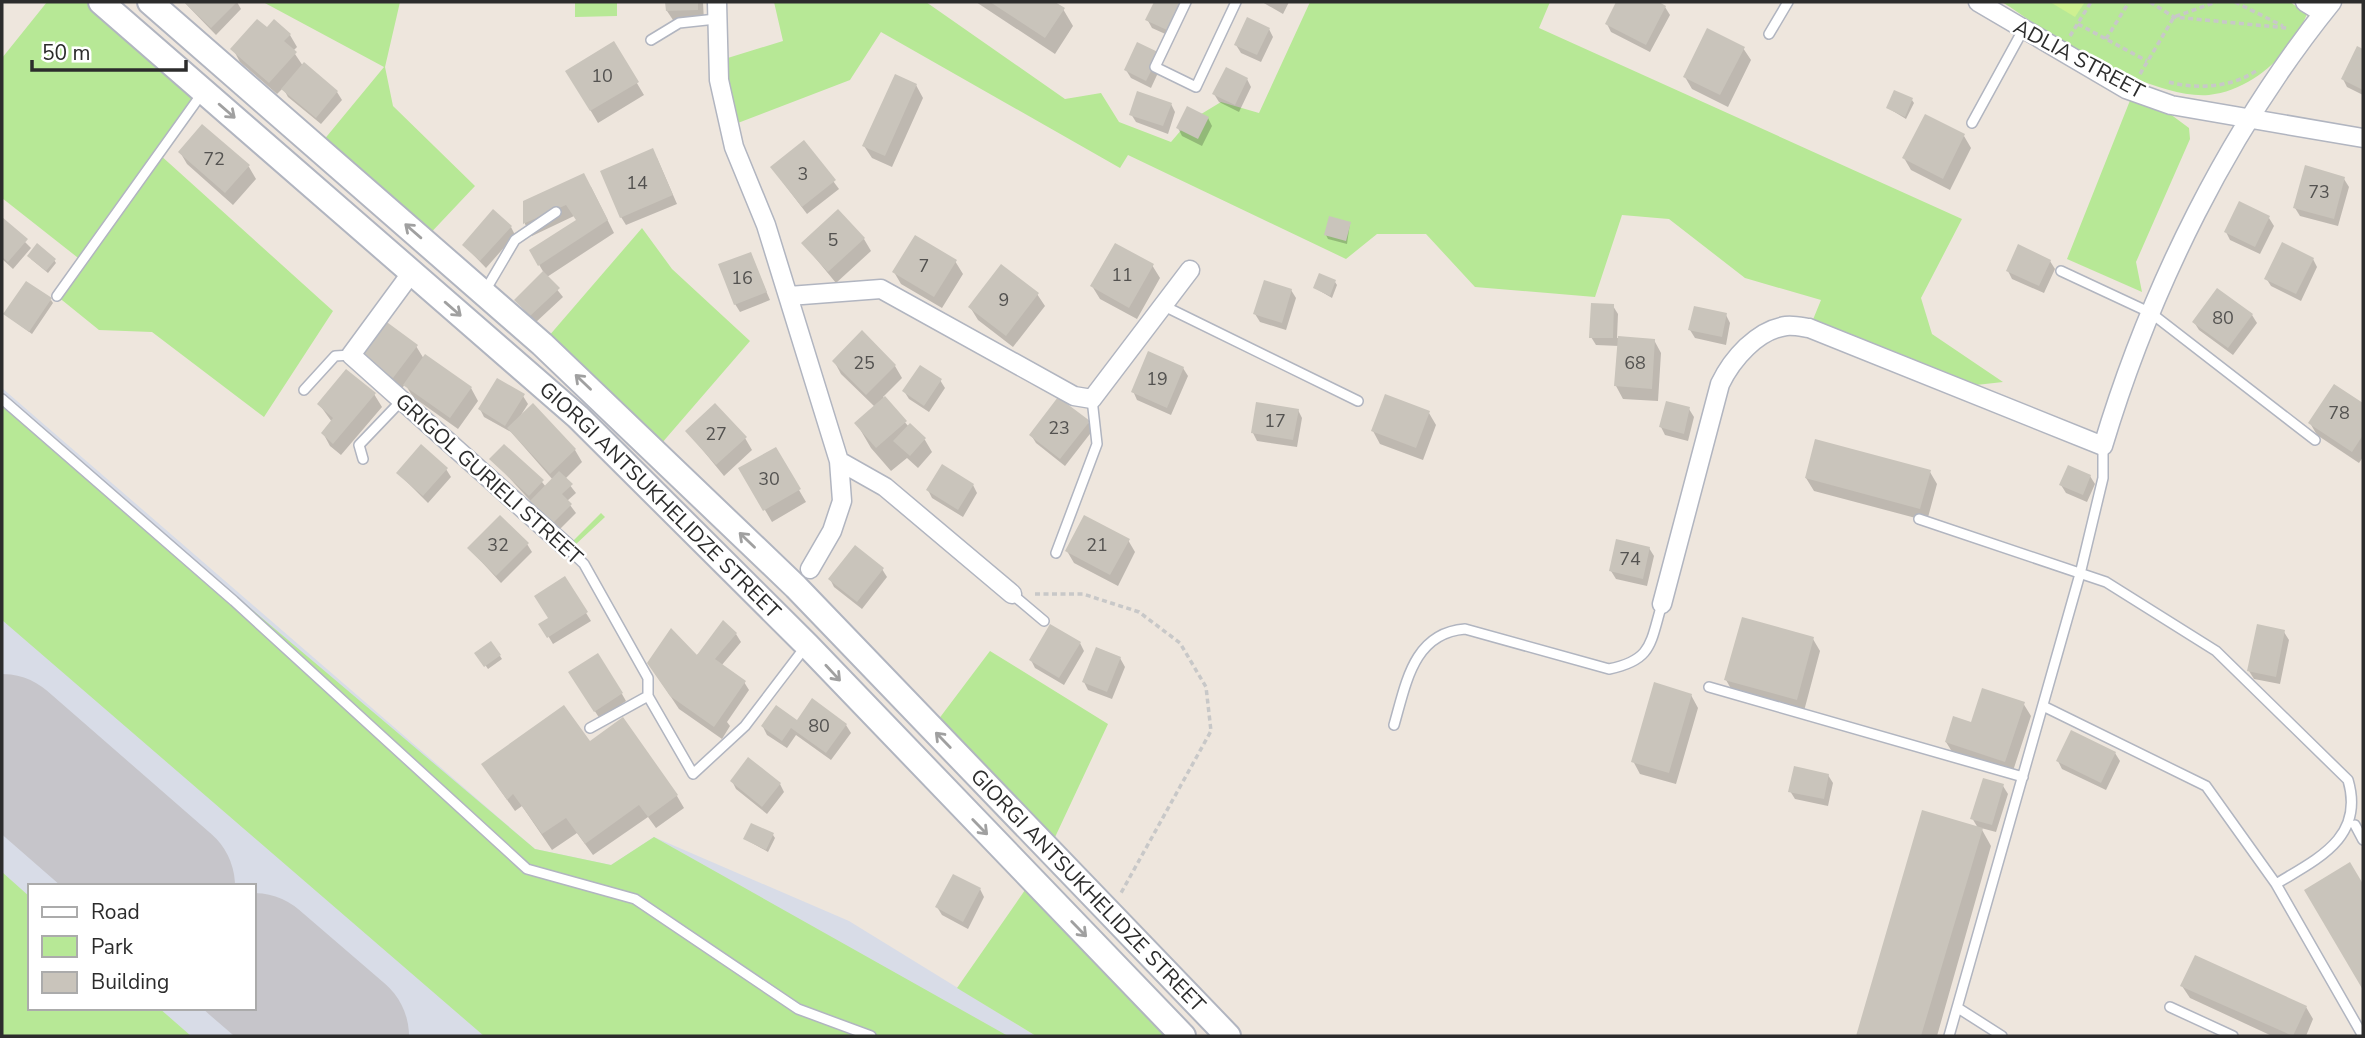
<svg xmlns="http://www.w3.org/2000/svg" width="2365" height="1038" viewBox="0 0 2365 1038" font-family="'Nunito Sans',sans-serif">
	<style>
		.airport { fill: #d8dce7; fill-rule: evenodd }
		.green { fill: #b7e896 }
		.pitch { fill: #cef091 }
		.shadow { fill: #0003 }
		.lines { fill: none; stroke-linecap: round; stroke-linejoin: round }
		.runway { stroke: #c6c5ca; stroke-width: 138 }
		.building { fill: #c9c4bb }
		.service-casing { stroke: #b1b5c0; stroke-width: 12 }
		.minor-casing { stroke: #b1b5c0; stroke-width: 21 }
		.secondary-casing { stroke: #b1b5c0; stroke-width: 28 }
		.path { stroke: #c8c8c8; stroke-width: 3.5; stroke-dasharray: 5 3.5; stroke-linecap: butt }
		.service { stroke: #fff; stroke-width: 9 }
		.minor { stroke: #fff; stroke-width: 18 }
		.secondary { stroke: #fff; stroke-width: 24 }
		.oneway { stroke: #a0a0a0 }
		.labels { text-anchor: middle; stroke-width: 5; stroke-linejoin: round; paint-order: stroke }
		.number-label { font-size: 18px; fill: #535250 }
		.street-label { font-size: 21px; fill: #2c2c2c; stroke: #fff }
	</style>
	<rect width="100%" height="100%" fill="#eee6dd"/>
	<path class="airport" d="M2,388L535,849L611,865L654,837L849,921L1036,1036H2ZM30,886H254V1008H30Z"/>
	<path class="green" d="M47,2H101L204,91L159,154L333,311L264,417L152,332L99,330L57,296L82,261L2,198V58Z
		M263,2H400L385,67L393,106L475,186L424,240L318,147L384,67Z
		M575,2H617V16L575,17Z
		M774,2H926L1065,99L1101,93L1119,122L1171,142L1188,122L1221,102L1259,113L1310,2H1550L1539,28L1962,219L1921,298L1932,334L2003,382L1976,385L1812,322L1821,300L1745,278L1669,219L1622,215L1595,297L1475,287L1426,234H1377L1346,259L1128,155L1120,168L881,32L850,80L730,126L718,61L783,41Z
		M2002,2H2290L2307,14C2291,54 2253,90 2209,95C2185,97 2157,87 2136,79C2123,74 2108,71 2096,64C2063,47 2033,21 2002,2Z
		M2131,98L2158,105L2189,128L2190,139L2136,262L2142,292L2067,259Z
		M642,228L672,269L750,341L655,451L542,344Z
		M2,398L535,849L611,865L654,837L1008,1036H484L2,620Z
		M601,513L605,517L575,545L572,542Z
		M990,651L1108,724L1049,850L932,728Z
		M2,872L30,897V1008H159L191,1036H2Z
		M1032,880L1183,1036H1036L957,988Z"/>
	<path class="pitch" d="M2050,2H2085L2075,17Z"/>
	<path class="shadow" d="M184,2H237L241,9L216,35Z
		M667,2H703L704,22L675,23L667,11Z
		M976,2H1052L1063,9L1073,26L1055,54Z
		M1156,2L1180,4L1172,37L1152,28L1147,19Z
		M1262,2H1289L1283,14Z
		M1618,2H1655L1665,7L1670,15L1650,52L1611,32L1607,24Z
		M267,29L290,35L297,47L293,51L303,66L337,92L342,100L321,124L288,97L283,88L277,94L240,62L233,49Z
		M1269,29L1273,37L1261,62L1241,53L1236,45Z
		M613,43L644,95L598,123L567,71Z
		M1743,48L1751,60L1728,107L1692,89L1685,77Z
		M2357,48L2363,51V95L2347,87L2343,79Z
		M1158,54L1163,62L1151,88L1131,78L1126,70Z
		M1247,79L1251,87L1239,112L1219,102L1214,94Z
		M916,85L923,98L892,167L872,158L864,146Z
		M1912,100L1914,103L1906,119L1888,108Z
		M1171,104L1175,112L1168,134L1136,122L1131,114Z
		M1208,118L1212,126L1202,146L1182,136L1178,128Z
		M203,126L249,167L256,179L233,205L187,164L180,152Z
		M1964,136L1971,148L1950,190L1911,170L1904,158Z
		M804,142L839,189L807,214L772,168Z
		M657,158L677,204L626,225L621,217Z
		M2344,179L2349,187L2338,226L2300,216L2295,208Z
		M591,187L614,233L547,277L563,297L535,323L516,300L544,273L531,251L578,222L574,216L532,236L525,224V202Z
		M2269,218L2274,226L2260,254L2230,240L2226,232Z
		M2,219L31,248L13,269L2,259Z
		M1350,223L1347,244L1328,239L1326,235Z
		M511,227L515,235L486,268L464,245Z
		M864,239L871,251L836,283L803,243Z
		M750,254L770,300L740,312L735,304Z
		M31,259L54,260L56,263L48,273Z
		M2313,259L2317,267L2301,301L2271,286L2266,278Z
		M955,261L963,274L942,308L901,284L894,272Z
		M2050,261L2055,269L2044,293L2012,279L2008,271Z
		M1152,265L1160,278L1137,319L1100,299L1092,286Z
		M1335,282L1337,285L1332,298L1315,288Z
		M1291,290L1296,298L1286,330L1260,322L1255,314Z
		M1037,294L1045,306L1013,347L978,320L970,307Z
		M51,300L53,303L32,334L5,314Z
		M1613,306L1618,314L1617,338L1654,340L1661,353L1658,401L1623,399L1616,386L1619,346L1596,345L1591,337Z
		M1726,315L1730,323L1726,345L1695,338L1690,330Z
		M2252,315L2257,323L2233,355L2199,330L2194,322Z
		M416,346L424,359L471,388L478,401L458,429L413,397L405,384L401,390L369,366Z
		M834,361L895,366L902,378L883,397L909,427L925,440L932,452L918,468L907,458L891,471L871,448L857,424L875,407L841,374Z
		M1183,368L1188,376L1171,415L1137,400L1133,391Z
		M940,380L945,388L929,412L909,399L904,391Z
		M2334,386L2363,405V457L2359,463L2317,435L2310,423Z
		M374,394L382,407L341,455L330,446L323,433L332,422L319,404Z
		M523,396L528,404L521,415L575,450L582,462L565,479L576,493L567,501L576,513L558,531L492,459L542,482L546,487L553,480L511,432L484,417L480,409Z
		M1689,409L1694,417L1688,441L1665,435L1661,427Z
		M1298,410L1302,418L1297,447L1257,441L1253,433Z
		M1429,413L1436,425L1423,460L1380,444L1373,431Z
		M1088,422L1093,430L1065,466L1036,443L1031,435Z
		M687,431L745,438L752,450L724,476Z
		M775,449L806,502L772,522L741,469Z
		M446,469L451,477L428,503L398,473Z
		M1930,472L1937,484L1927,521L1814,491L1806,478Z
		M2090,476L2095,484L2087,502L2066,493L2061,485Z
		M973,485L977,493L963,517L932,498L928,490Z
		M1128,540L1135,552L1118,586L1074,563L1067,551Z
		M527,544L532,552L501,583L469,548Z
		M1649,548L1654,556L1647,586L1616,579L1611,571Z
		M882,569L887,577L862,609L834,587L830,579Z
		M565,579L591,621L553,644L541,624L550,619Z
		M2284,632L2289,640L2280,684L2254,679L2249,671Z
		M736,634L741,642L721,666L744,682L749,690L727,722L730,726L722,739L679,709L657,676Z
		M1813,639L1820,651L1804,711L1733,692L1726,680Z
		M1080,643L1084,651L1064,685L1035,668L1031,660Z
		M477,653L500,656L502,659L488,669Z
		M1120,658L1125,667L1112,699L1088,690L1084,682Z
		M575,681L622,694L626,701L600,719Z
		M1691,695L1698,708L1676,784L1640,774L1633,761Z
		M2023,703L2031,716L2012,774L1954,755L1946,742L1972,724Z
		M797,722L846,725L851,733L831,760L796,735L787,748L767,735L763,727Z
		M589,743L677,796L684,808L656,828L648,817L593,855L577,833L552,850L522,806L515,811L491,777Z
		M2115,753L2120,761L2106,790L2062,769L2058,761Z
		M1828,775L1833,783L1828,806L1795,799L1790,791Z
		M732,781L780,784L784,792L767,814L736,789Z
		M2003,786L2008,794L1996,832L1981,828L1991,846L1937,1036H1857L1923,812L1978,828L1972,818Z
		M773,835L775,838L768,852L745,839Z
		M2350,865L2363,887V987L2315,907Z
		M980,889L984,897L968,929L942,915L937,907Z
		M2182,986L2306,1007L2313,1019L2306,1036H2272L2190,998Z"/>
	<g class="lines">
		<path class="runway" d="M2,743L166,886
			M254,962L340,1036"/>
	</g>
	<path class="building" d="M184,2H237L211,28Z
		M665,2H698V10L666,11Z
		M990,2H1055L1065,8L1045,38Z
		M1154,2L1181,3L1167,30L1145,20Z
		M1616,2H1659L1666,6L1646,45L1605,24Z
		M1247,17L1270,28L1257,55L1234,45Z
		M257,19L267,27L274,19L291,34L284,41L297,52L269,83L230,49Z
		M1707,28L1745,47L1720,95L1683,77Z
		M614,41L639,82L590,111L565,71Z
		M1137,42L1160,53L1146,81L1124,70Z
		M2357,46L2363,49V90L2341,79Z
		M304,62L338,91L316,118L281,89Z
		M1226,67L1248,78L1235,105L1212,94Z
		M895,74L917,84L885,156L862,146Z
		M1894,90L1913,98L1905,117L1886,108Z
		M1137,91L1172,103L1163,126L1129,115Z
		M1187,106L1209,117L1198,139L1176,128Z
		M1925,114L1965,134L1943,179L1902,158Z
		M202,124L250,165L225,193L178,152Z
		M804,140L836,180L802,207L770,167Z
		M653,148L673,195L620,218L600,171Z
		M2305,165L2345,177L2334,219L2293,208Z
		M584,173L608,220L538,266L529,250L576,220L566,205L523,224V201Z
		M2239,201L2270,216L2255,247L2224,232Z
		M493,209L512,226L480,261L462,245Z
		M838,209L865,238L828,272L801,243Z
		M1329,216L1351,222L1346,241L1324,235Z
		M2,217L28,239L8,262L2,257Z
		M915,235L957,260L934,297L892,272Z
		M2282,242L2314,258L2296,294L2264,279Z
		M37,243L56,259L46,271L27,256Z
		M1115,243L1154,264L1129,308L1090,286Z
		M2018,244L2051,260L2039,286L2006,271Z
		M751,252L767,292L734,305L718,264Z
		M1001,264L1039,293L1006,336L968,307Z
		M543,271L560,288L530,316L514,300Z
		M1319,273L1336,280L1330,296L1313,288Z
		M1264,280L1292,289L1282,323L1253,314Z
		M26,281L52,298L29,332L3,314Z
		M2217,288L2253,314L2228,348L2192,322Z
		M1591,303L1614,304L1613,338H1589Z
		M1694,306L1727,313L1722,337L1688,330Z
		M384,320L418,345L393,378L360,354Z
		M862,330L896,365L866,395L832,361Z
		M1618,336L1655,339L1652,389L1614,386Z
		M1148,351L1184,367L1167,408L1131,392Z
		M425,354L472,387L450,418L403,385Z
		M920,365L942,379L924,406L902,391Z
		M346,369L376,393L333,444L321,433L333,418L317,404Z
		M497,378L525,394L505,426L478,409Z
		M2334,384L2363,403V435L2352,452L2308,423Z
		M1385,394L1430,411L1416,448L1371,431Z
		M885,396L907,421L876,448L854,423Z
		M1058,397L1090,421L1060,459L1029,435Z
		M1666,401L1690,407L1684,434L1659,427Z
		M1256,402L1299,409L1293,440L1251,433Z
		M533,403L576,449L550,474L507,428Z
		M715,403L747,437L716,465L685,431Z
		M910,423L926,438L910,456L893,441Z
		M1815,439L1931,470L1920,509L1805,478Z
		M421,444L448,468L423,496L396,473Z
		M504,444L544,480L529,496L489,459Z
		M776,447L801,489L763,511L738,468Z
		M942,464L974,484L958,510L926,490Z
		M2068,465L2091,475L2083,495L2059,485Z
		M559,471L573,484L562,494L572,504L552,524L529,502Z
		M500,515L529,543L496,576L467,548Z
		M1084,515L1130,539L1110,575L1065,551Z
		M1616,539L1650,547L1643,579L1609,571Z
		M855,545L884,568L857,602L828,579Z
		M565,576L588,612L547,638L538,624L548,618L534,596Z
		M1742,617L1814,637L1797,700L1724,680Z
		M723,620L737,633L715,659L746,681L714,727L670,696L647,663L671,628L697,655Z
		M1050,624L1081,642L1059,678L1029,660Z
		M2257,624L2285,630L2276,677L2247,671Z
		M491,641L501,655L484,667L474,653Z
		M1096,647L1121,657L1107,692L1082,682Z
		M598,653L623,693L594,712L568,672Z
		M1654,682L1692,694L1669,773L1631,762Z
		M1982,688L2025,702L2005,762L1945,742L1953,716L1971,722Z
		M812,698L847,724L826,753L791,728L782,741L761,726L776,705L797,720Z
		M564,705L590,741L623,717L678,795L648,817L639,805L585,844L566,818L542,834L513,794L507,800L481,764Z
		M2071,730L2116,752L2101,783L2056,761Z
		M748,757L781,783L762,807L730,781Z
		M1794,766L1829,774L1824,799L1788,792Z
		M1983,778L2004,784L1992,825L1970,819Z
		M1922,810L1983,828L1921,1036H1856Z
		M751,823L774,833L766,850L743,839Z
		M2350,862L2363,884V990L2304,890Z
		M953,874L981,888L963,922L935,907Z
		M2195,955L2307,1006L2293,1036L2180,986Z"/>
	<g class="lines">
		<defs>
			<path id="service" d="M1186,2L1155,67L1196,87L1236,2
				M1769,34L1788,2
				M651,40L679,23L716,19
				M1972,123L2023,30
				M2061,271L2151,313L2315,440
				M485,291L515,240L556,212
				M57,296L203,92
				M1164,306L1358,401
				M304,390L335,356L351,355
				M2,399L234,601L527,869L635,899L798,1009L871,1036
				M363,459L359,445L403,399
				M1919,519L2106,582L2216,651L2348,780C2365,838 2317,859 2276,884
				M566,547L584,564L648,678V696L693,774L745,726L806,646
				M1056,553L1097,444L1092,399
				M1012,594L1044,621
				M1709,687L2023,777
				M2043,706L2206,786L2276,884L2363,1036
				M1394,725C1406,684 1413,633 1465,629L1609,669C1653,660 1650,643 1662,604
				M590,728L648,696
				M2355,825L2363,840
				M2170,1007L2233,1036
				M1958,1008L2002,1036
				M1949,1036L2080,574L2103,478V446"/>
			<path id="minor" d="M717,2L719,80L734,147L766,225L839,461L842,501L832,531L810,569
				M1978,2L2126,89L2171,105L2363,138
				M2305,2L2323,13
				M412,272L351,355L566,547
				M789,296L881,289L1074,396L1092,399L1190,270
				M839,461L885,487L1012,594
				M1662,604L1720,384C1732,359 1757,330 1786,326C1793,325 1802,327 1809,328L2103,446C2150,289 2229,129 2332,2"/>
			<g id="secondary">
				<path id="s1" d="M101,2L578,417L807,645L1183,1036"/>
				<path id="s2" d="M150,2L542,344L796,587L1228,1036"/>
			</g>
		</defs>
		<use href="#service" class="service-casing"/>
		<use href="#minor" class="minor-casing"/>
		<use href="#secondary" class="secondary-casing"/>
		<path class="path" d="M2150,2L2174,17L2287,28
			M2235,2L2283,26
			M2078,24L2147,61
			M2070,36L2091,2
			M2106,39L2129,2
			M2140,74L2174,17L2216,2
			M2169,82C2197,90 2232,87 2256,71
			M1035,594H1083L1139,612L1180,643L1206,687L1211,731L1121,893"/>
		<use href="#service" class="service"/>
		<use href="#minor" class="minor"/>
		<use href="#secondary" class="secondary"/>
	</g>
	<defs><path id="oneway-shaft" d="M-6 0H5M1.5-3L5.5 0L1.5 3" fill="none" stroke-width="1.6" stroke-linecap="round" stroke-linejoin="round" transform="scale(1.75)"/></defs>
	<g class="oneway">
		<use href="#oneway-shaft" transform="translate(227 111) rotate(41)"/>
		<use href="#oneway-shaft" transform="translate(413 231) rotate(-139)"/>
		<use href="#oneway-shaft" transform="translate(453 309) rotate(41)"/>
		<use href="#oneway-shaft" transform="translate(583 382) rotate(-136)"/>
		<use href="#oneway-shaft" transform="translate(747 540) rotate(-136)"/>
		<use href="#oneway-shaft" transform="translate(833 673) rotate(47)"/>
		<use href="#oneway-shaft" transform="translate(943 740) rotate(-134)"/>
		<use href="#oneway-shaft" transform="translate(980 827) rotate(46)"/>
		<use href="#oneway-shaft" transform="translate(1079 929) rotate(46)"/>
	</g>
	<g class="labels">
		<g class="number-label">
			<text x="602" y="82">10</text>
			<text x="214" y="165">72</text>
			<text x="803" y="180">3</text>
			<text x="637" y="189">14</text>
			<text x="2319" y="198">73</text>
			<text x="833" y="246">5</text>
			<text x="924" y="272">7</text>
			<text x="1122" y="281">11</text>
			<text x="742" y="284">16</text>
			<text x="1004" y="306">9</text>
			<text x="2223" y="324">80</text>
			<text x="864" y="369">25</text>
			<text x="1635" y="369">68</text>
			<text x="1157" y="385">19</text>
			<text x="2339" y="419">78</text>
			<text x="1275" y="427">17</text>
			<text x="1059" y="434">23</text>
			<text x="716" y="440">27</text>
			<text x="769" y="485">30</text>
			<text x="498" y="551">32</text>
			<text x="1097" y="551">21</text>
			<text x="1630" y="565">74</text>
			<text x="819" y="732">80</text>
		</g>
		<g class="street-label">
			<text transform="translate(2079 59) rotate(28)" y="7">ADLIA STREET</text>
			<text transform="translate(489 479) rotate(42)" y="7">GRIGOL GURIELI STREET</text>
			<text dy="7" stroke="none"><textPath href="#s1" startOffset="749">GIORGI ANTSUKHELIDZE STREET</textPath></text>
			<text dy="7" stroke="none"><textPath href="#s2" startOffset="1293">GIORGI ANTSUKHELIDZE STREET</textPath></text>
		</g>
	</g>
	<rect width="2365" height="1038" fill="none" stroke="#2c2c2c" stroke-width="7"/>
	<rect x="28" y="884" width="228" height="126" fill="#ffffff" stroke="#ababab" stroke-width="2"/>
	<rect x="42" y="907" width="35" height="10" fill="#ffffff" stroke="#ababab" stroke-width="2"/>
	<text x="91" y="919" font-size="21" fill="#2c2c2c">Road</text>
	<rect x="42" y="936" width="35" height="21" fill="#b7e896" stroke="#ababab" stroke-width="2"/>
	<text x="91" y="954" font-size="21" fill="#2c2c2c">Park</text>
	<rect x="42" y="972" width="35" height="21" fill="#c9c4bb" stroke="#ababab" stroke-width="2"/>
	<text x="91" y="989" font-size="21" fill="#2c2c2c">Building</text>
	<path d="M32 60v10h154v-10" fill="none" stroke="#2c2c2c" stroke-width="3.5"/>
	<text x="42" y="60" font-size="21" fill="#2c2c2c" stroke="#ffffff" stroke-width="5" paint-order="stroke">50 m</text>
</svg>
